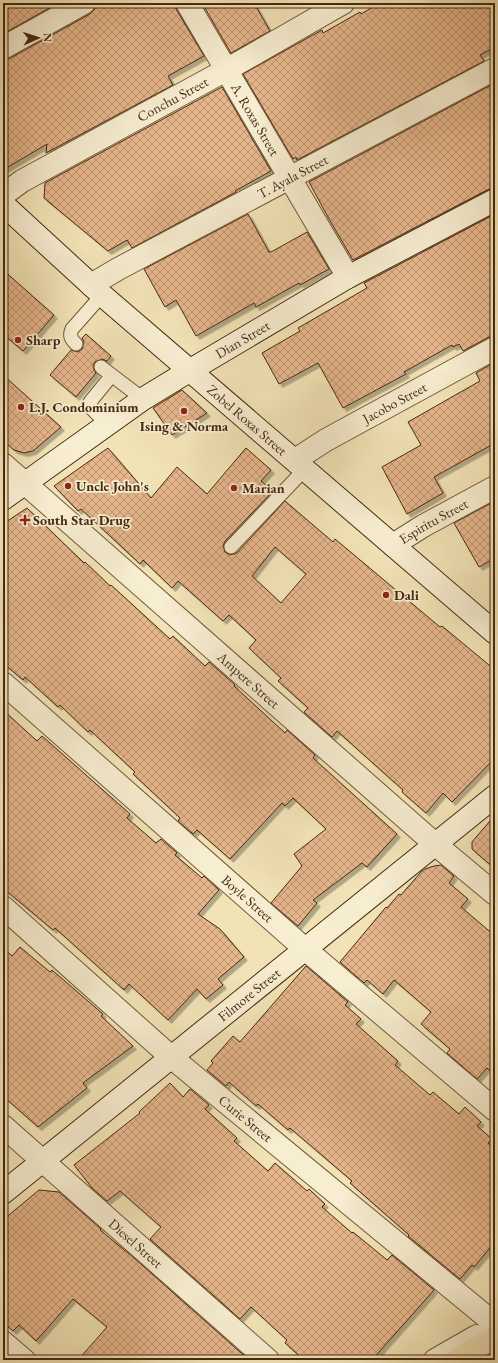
<svg xmlns="http://www.w3.org/2000/svg" width="498" height="1363" viewBox="0 0 498 1363" font-family="'EB Garamond',serif">
	<style>
		.building { fill: url(#building-cross-hatch); stroke: #462911; fill-rule: evenodd; filter: url(#shadow) }
		.lines { fill: none; stroke-linecap: round; stroke-linejoin: round }
		.lane-casing { stroke: #71583a; stroke-width: 15 }
		.street-casing { stroke: #71583a; stroke-width: 24 }
		.secondary-casing { stroke: #462911; stroke-width: 24 }
		.highway-casing { stroke: #462911; stroke-width: 24 }
		.lane { stroke: #f7edd0; stroke-width: 13 }
		.street { stroke: #f7edd0; stroke-width: 22 }
		.secondary { stroke: #f7edd0; stroke-width: 22 }
		.highway { stroke: #f2e3b6; stroke-width: 22 }
		.poi-dot { fill: #8f2418; stroke: #f7edd0; stroke-width: 1.5 }
		.labels { text-anchor: middle; stroke-width: 3.5; stroke-linejoin: round; paint-order: stroke }
		.street-label { font-size: 14px; fill: #462911; stroke: #f7edd0 }
		.poi-label { font-size: 14px; font-weight: bold; fill: #462911; stroke: #f7edd0; text-anchor: start }
	</style>
	<defs>
		<pattern id="building-cross-hatch" width="8" height="8" patternUnits="userSpaceOnUse"><rect width="8" height="8" fill="#e5b58b"/><path d="M0 0l8 8M0 8l8-8" fill="none" stroke="#bb9370"/></pattern>
		<filter id="shadow"><feDropShadow dx="3.5" dy="3.5" stdDeviation="0" flood-color="#0004"/></filter>
	</defs>
	<rect width="100%" height="100%" fill="#f2e3b6"/>
	<filter id="stains"><feTurbulence type="fractalNoise" baseFrequency=".005" numOctaves="4"/><feColorMatrix values="0 0 0 0 .2 0 0 0 0 .09 0 0 0 0 .02 0 0 0 .5 -.17"/></filter>
	<radialGradient id="worn" r=".72"><stop offset=".6" stop-color="#630" stop-opacity="0"/><stop offset="1" stop-color="#630" stop-opacity=".3"/></radialGradient>
	<path class="building" d="M3,3H58L3,34Z
		M96,3H175L176,9L204,56L168,76L173,85L46,153L47,144L3,170V60L9,59L90,14L95,9Z
		M202,3H254L270,31L231,53Z
		M380,3H495V47L480,55L484,61L297,160L296,157L293,159L243,74L322,30L323,33L360,12L361,14Z
		M495,83V188L489,189L353,260L329,219L309,182Z
		M222,87L271,171L235,191L236,192L132,248L127,240L108,251L44,198L45,183Z
		M248,214L269,252H271L307,232L329,269L300,285L299,283L256,307L254,303L196,336L176,300L165,307L144,269Z
		M495,214V336L489,337L463,351L459,344L453,347L452,345L404,372L406,374L343,408L318,363L279,384L262,353L300,331L298,328L367,288L364,283Z
		M3,270L54,315L23,351L3,334Z
		M86,334L111,356L107,361L102,359L95,362L93,366L94,370L96,373L76,397L50,375L71,350L78,352L82,349L84,342L82,338Z
		M495,362V443L434,477L443,493L407,514L382,467L421,445L408,422L480,381L476,373Z
		M3,375L61,427L33,451L24,453L14,450L3,440Z
		M182,390L207,413L172,435L153,408Z
		M108,448L151,498L177,467L207,494L246,448L271,470L261,481L273,491L225,541L223,546L225,552L230,555L237,553L285,501L333,542L335,539L440,627L442,626L495,670V758L452,802L443,793L426,813L402,792L403,790L337,731L332,737L304,712L308,708L278,681L281,678L249,648L256,640L229,615L223,621L178,581L172,588L143,560L140,564L81,509L78,511L54,486ZM275,547L306,574L281,603L252,576Z
		M495,501V558L479,567L454,523Z
		M27,508L84,563L85,562L110,586L111,585L170,639L173,636L205,666L209,662L235,685L234,686L285,733L287,730L315,755L313,758L397,834L367,867L362,863L313,900L317,903L298,926L271,903L302,866L294,854L326,829L293,798L285,806L282,803L230,859L197,830L193,834L178,821L180,818L179,817L133,774L135,772L90,730L88,732L60,705L58,707L25,677L23,680L3,663V524Z
		M3,710L37,741L42,736L130,814L127,818L156,843L161,839L177,853L175,855L202,878L204,876L219,890L198,914L220,929L244,957L218,979L223,985L206,999L197,989L168,1020L129,984L124,990L55,928L53,930L3,888Z
		M495,815V869L472,849V842Z
		M441,865L454,876L449,883L468,899L461,907L495,936V1075L487,1068L477,1079L447,1053L450,1049L421,1024L431,1012L394,980L383,994L367,980L364,983L340,962L386,907L387,908L399,894L401,895L421,872L425,869L434,866Z
		M20,947L50,972L52,970L103,1014L101,1016L133,1046L83,1083L87,1088L38,1127L3,1096V948L12,956Z
		M306,966L348,1002L345,1005L361,1019L356,1024L398,1061L395,1065L430,1095L433,1092L459,1114L465,1107L481,1122L477,1126L492,1139L488,1143L495,1149V1242L474,1267L472,1265L460,1279L408,1236L409,1235L350,1183L352,1181L290,1128L288,1130L258,1104L256,1106L229,1082L226,1086L207,1070L213,1063L211,1061L233,1036L240,1042Z
		M170,1083L183,1097L190,1089L209,1105L205,1109L237,1138L234,1141L268,1171L275,1163L307,1191L309,1189L325,1204L322,1207L352,1233L353,1232L387,1260L392,1255L434,1290L372,1360H304L285,1343L287,1340L251,1307L240,1319L150,1239L161,1227L120,1191L107,1201L92,1188L74,1165L140,1113L139,1112Z
		M39,1190L59,1192L101,1229L100,1230L134,1258L249,1360H78L107,1327L73,1299L36,1341L19,1325L13,1331L3,1322V1220Z"/>
	<g class="lines">
		<defs>
			<path id="lane" d="M76,344C71,339 69,336 72,329L102,295
				M101,367L143,399
				M108,425L91,408L90,402L112,375
				M231,547L305,469"/>
			<g id="street">
				<path id="s1" d="M187,3L348,277"/>
				<path d="M3,48L84,3"/>
				<path id="s2" d="M3,195L22,181L226,70L343,3"/>
				<path id="s3" d="M91,285L118,269L495,69"/>
				<path id="s4" d="M295,460L326,440L495,348"/>
				<path id="s5" d="M3,464L435,844L495,894"/>
				<path id="s6" d="M393,545L423,526L495,487"/>
				<path id="s7" d="M3,683L305,949L495,1110"/>
				<path id="s8" d="M3,907L171,1057L495,1324"/>
				<path id="s9" d="M3,1126L268,1360"/>
				<path d="M3,1342L24,1360"/>
				<path d="M435,1360L477,1336"/>
			</g>
			<g id="secondary">
				<path id="s10" d="M3,204L102,295L495,633"/>
				<path id="s11" d="M3,499L143,399L189,371L348,277L495,200"/>
				<path id="s12" d="M3,1193L495,796"/>
			</g>
			<path id="highway" d="M457,1360L495,1337"/>
		</defs>
		<use href="#lane" class="lane-casing"/>
		<use href="#street" class="street-casing"/>
		<use href="#secondary" class="secondary-casing"/>
		<use href="#highway" class="highway-casing"/>
		<use href="#lane" class="lane"/>
		<use href="#street" class="street"/>
		<use href="#secondary" class="secondary"/>
		<use href="#highway" class="highway"/>
	</g>
	<g class="poi-dot">
		<circle cx="18" cy="340" r="4"/>
		<circle cx="21" cy="407" r="4"/>
		<circle cx="184" cy="411" r="4"/>
		<circle cx="68" cy="486" r="4"/>
		<circle cx="234" cy="488" r="4"/>
		<path d="M23 514h4v4h4v4h-4v4h-4v-4h-4v-4h4z"/>
		<circle cx="386" cy="595" r="4"/>
	</g>
	<g class="labels">
		<g class="street-label">
			<text dy="5" stroke="none"><textPath href="#s2" startOffset="195">Conchu Street</textPath></text>
			<text dy="5" stroke="none"><textPath href="#s1" startOffset="135">A. Roxas Street</textPath></text>
			<text dy="5" stroke="none"><textPath href="#s3" startOffset="229">T. Ayala Street</textPath></text>
			<text dy="5" stroke="none"><textPath href="#s11" startOffset="288">Dian Street</textPath></text>
			<text dy="5" stroke="none"><textPath href="#s4" startOffset="115">Jacobo Street</textPath></text>
			<text dy="5" stroke="none"><textPath href="#s10" startOffset="326">Zobel Roxas Street</textPath></text>
			<text dy="5" stroke="none"><textPath href="#s6" startOffset="47">Espiritu Street</textPath></text>
			<text dy="5" stroke="none"><textPath href="#s5" startOffset="327">Ampere Street</textPath></text>
			<text dy="5" stroke="none"><textPath href="#s7" startOffset="326">Boyle Street</textPath></text>
			<text dy="5" stroke="none"><textPath href="#s12" startOffset="316">Filmore Street</textPath></text>
			<text dy="5" stroke="none"><textPath href="#s8" startOffset="322">Curie Street</textPath></text>
			<text dy="5" stroke="none"><textPath href="#s9" startOffset="177">Diesel Street</textPath></text>
		</g>
		<g class="poi-label">
			<text x="26" y="345">Sharp</text>
			<text x="29" y="412">L.J. Condominium</text>
			<text x="184" y="431" text-anchor="middle">Ising &amp; Norma</text>
			<text x="76" y="491">Uncle John's</text>
			<text x="242" y="493">Marian</text>
			<text x="33" y="525">South Star Drug</text>
			<text x="394" y="600">Dali</text>
		</g>
	</g>
	<rect width="498" height="1363" fill="none" stroke="#f2e3b6" stroke-width="16"/>
	<rect x="4" y="4" width="490" height="1355" fill="none" stroke="#462911" stroke-width="2"/>
	<rect x="8" y="8" width="482" height="1347" fill="none" stroke="#462911"/>
	<g transform="translate(38 38) rotate(87)" stroke="#f7edd0" stroke-width="3" paint-order="stroke">
	<path d="M0-3L7 15L0 10L-7 15Z" fill="#462911"/>
	<text y="-6" font-size="11" font-weight="bold" text-anchor="middle" fill="#462911">N</text>
	</g>
	<rect width="100%" height="100%" filter="url(#stains)"/>
	<rect width="100%" height="100%" fill="url(#worn)"/>
</svg>
